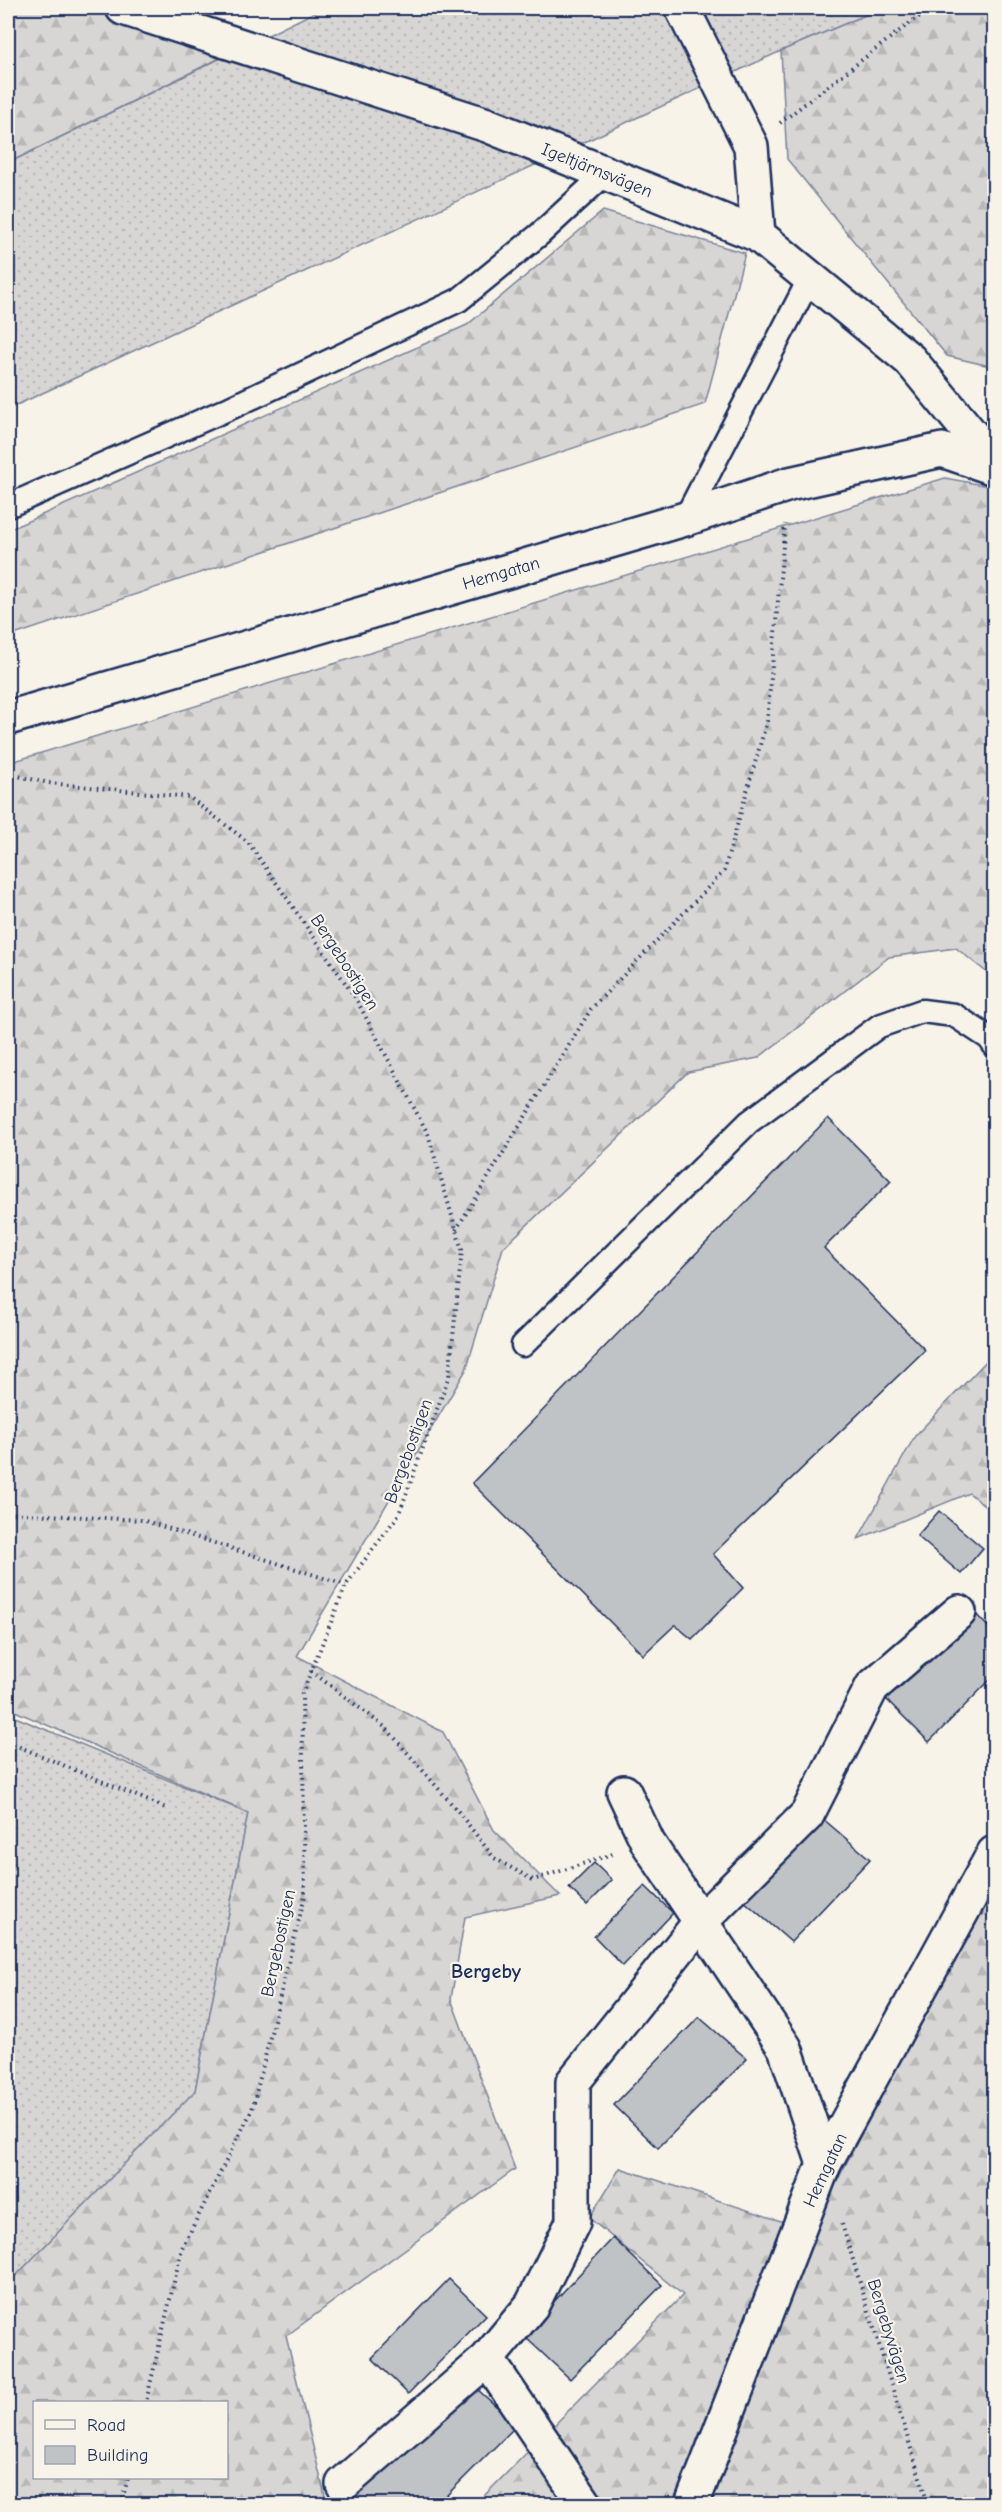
<svg xmlns="http://www.w3.org/2000/svg" width="1002" height="2512" viewBox="0 0 1002 2512" font-family="'Comic Neue',sans-serif">
	<style>
		.grass { fill: url(#grass-dots); stroke: #798299; stroke-width: 1.5 }
		.forest { fill: url(#forest-firs); stroke: #798299; stroke-width: 1.5; fill-rule: evenodd }
		.building { fill: #c0c3c5; stroke: #1b2f5e; stroke-width: 1.5 }
		.lines { fill: none; stroke-linecap: round; stroke-linejoin: round }
		.lane-casing { stroke: #1b2f5e; stroke-width: 27 }
		.street-casing { stroke: #1b2f5e; stroke-width: 38 }
		.path { stroke: #1b2f5e; stroke-width: 4; stroke-dasharray: 1.5 4.5; stroke-linecap: butt }
		.lane { stroke: #f7f3e8; stroke-width: 22 }
		.street { stroke: #f7f3e8; stroke-width: 33 }
		.labels { text-anchor: middle; stroke-width: 4.5; stroke-linejoin: round; paint-order: stroke }
		.street-label { font-size: 18px; fill: #1b2f5e; stroke: #f7f3e8 }
		.neighbourhood-label { font-size: 20px; font-weight: bold; fill: #1b2f5e; stroke: #f7f3e8 }
	</style>
	<defs>
		<pattern id="grass-dots" width="8" height="8" patternUnits="userSpaceOnUse" patternTransform="scale(1.5)"><rect width="8" height="8" fill="#d7d6d4"/><path d="M2 2h.1M6 6h.1" fill="none" stroke="#b8b8b8" stroke-width="1.8" stroke-linecap="round"/></pattern>
		<pattern id="forest-firs" width="22" height="20" patternUnits="userSpaceOnUse" patternTransform="scale(1.5)"><rect width="22" height="20" fill="#d7d6d4"/><path d="M5 1l3.5 6h-7zM16 11l3.5 6h-7z" fill="#b8b8b8"/></pattern>
	</defs>
	<rect width="100%" height="100%" fill="#f7f3e8"/>
	<filter id="ink" filterUnits="userSpaceOnUse"><feTurbulence type="fractalNoise" baseFrequency=".0167" numOctaves="2"/><feDisplacementMap in="SourceGraphic" scale="12" xChannelSelector="R" yChannelSelector="G"/><feConvolveMatrix kernelMatrix="1 2 1 2 8 2 1 2 1" color-interpolation-filters="sRGB"/></filter>
	<g filter="url(#ink)">
		<path class="grass" d="M323,8H882L781,51L8,409V163Z
			M8,1714L248,1813L195,2091L8,2284Z"/>
		<path class="forest" d="M8,8H102L220,58L8,163Z
			M882,8H994V367L947,356L787,159L781,51Z
			M603,211L745,253L705,404L8,637V530L467,325Z
			M945,478L994,487V978L956,948L889,957L758,1058L688,1072L503,1248L466,1370L297,1656L443,1732L494,1830L560,1896L465,1917L451,1999L515,2169L286,2336L327,2504H8V2284L195,2091L248,1813L8,1708V763ZM226,2402V2478H34V2402Z
			M994,1353V1513L969,1493L858,1539L915,1436Z
			M994,1880V2504H476L683,2295L589,2218L620,2168L811,2231Z"/>
		<path class="building" d="M828,1118L891,1181L824,1248L925,1350L713,1554L743,1588L692,1639L675,1625L643,1655L472,1483Z
			M939,1511L983,1548L961,1574L917,1536Z
			M973,1611L994,1633V1676L929,1742L885,1698Z
			M822,1818L870,1859L791,1942L743,1900Z
			M594,1863L612,1880L587,1905L569,1888Z
			M645,1886L673,1913L623,1966L594,1936Z
			M699,2017L747,2059L658,2148L614,2105Z
			M613,2238L662,2285L570,2379L523,2335Z
			M449,2279L486,2315L408,2394L372,2358Z
			M467,2380L517,2425L438,2504H356L352,2500Z"/>
		<g class="lines">
			<defs>
				<path id="lane" d="M8,506L230,408L459,300L540,234L606,173
					M685,519L810,278
					M523,1345L749,1122L879,1026L922,1011L954,1015L989,1038L994,1045"/>
				<path id="street" d="M123,8L487,125L758,235L910,360L994,462
					M682,8L751,146L758,235
					M8,718L685,519L789,484L942,450L994,468
					M624,1792L648,1843L785,2048L824,2164
					M487,2359L585,2504
					M343,2484L487,2359L532,2305L573,2222V2082L701,1921L807,1815L872,1687L959,1612
					M692,2504L824,2164L994,1853"/>
			</defs>
			<use href="#lane" class="lane-casing"/>
			<use href="#street" class="street-casing"/>
			<path class="path" d="M780,123L915,19L936,8
				M8,774L49,783L189,797L248,842L355,997L428,1134L462,1250L449,1376L399,1514L346,1585L302,1694L305,1895L252,2110L182,2248L146,2402
				M456,1230L591,1009L724,871L767,721L785,524
				M8,1513L142,1520L346,1585
				M311,1671L386,1728L457,1810L494,1858L533,1880L613,1854
				M8,1742L168,1809
				M842,2224L928,2504
				M121,2504L128,2478"/>
			<use href="#lane" class="lane"/>
			<use href="#street" class="street"/>
		</g>
	</g>
	<g class="labels">
		<g class="street-label">
			<text transform="translate(597 170) rotate(22)" y="6">Igeltjärnsvägen</text>
			<text transform="translate(501 573) rotate(-16)" y="6">Hemgatan</text>
			<text transform="translate(345 962) rotate(57)" y="6">Bergebostigen</text>
			<text transform="translate(408 1451) rotate(-70)" y="6">Bergebostigen</text>
			<text transform="translate(278 1943) rotate(-78)" y="6">Bergebostigen</text>
			<text transform="translate(825 2170) rotate(-65)" y="6">Hemgatan</text>
			<text transform="translate(889 2331) rotate(73)" y="6">Bergebyvägen</text>
		</g>
		<g class="neighbourhood-label">
			<text x="486" y="1978">Bergeby</text>
		</g>
	</g>
	<rect width="1002" height="2512" fill="none" stroke="#f7f3e8" stroke-width="30"/>
	<rect x="15" y="15" width="972" height="2482" fill="none" stroke="#1b2f5e" stroke-width="2" filter="url(#ink)"/>
	<rect x="33" y="2401" width="195" height="78" fill="#f7f3e8" stroke="#9fa5b1" stroke-width="1.5"/>
	<rect x="45" y="2420" width="30" height="9" fill="#f7f3e8" stroke="#9fa5b1" stroke-width="1.5"/>
	<text x="87" y="2431" font-size="18" fill="#1b2f5e">Road</text>
	<rect x="45" y="2446" width="30" height="18" fill="#c0c3c5" stroke="#9fa5b1" stroke-width="1.5"/>
	<text x="87" y="2461" font-size="18" fill="#1b2f5e">Building</text>
</svg>
